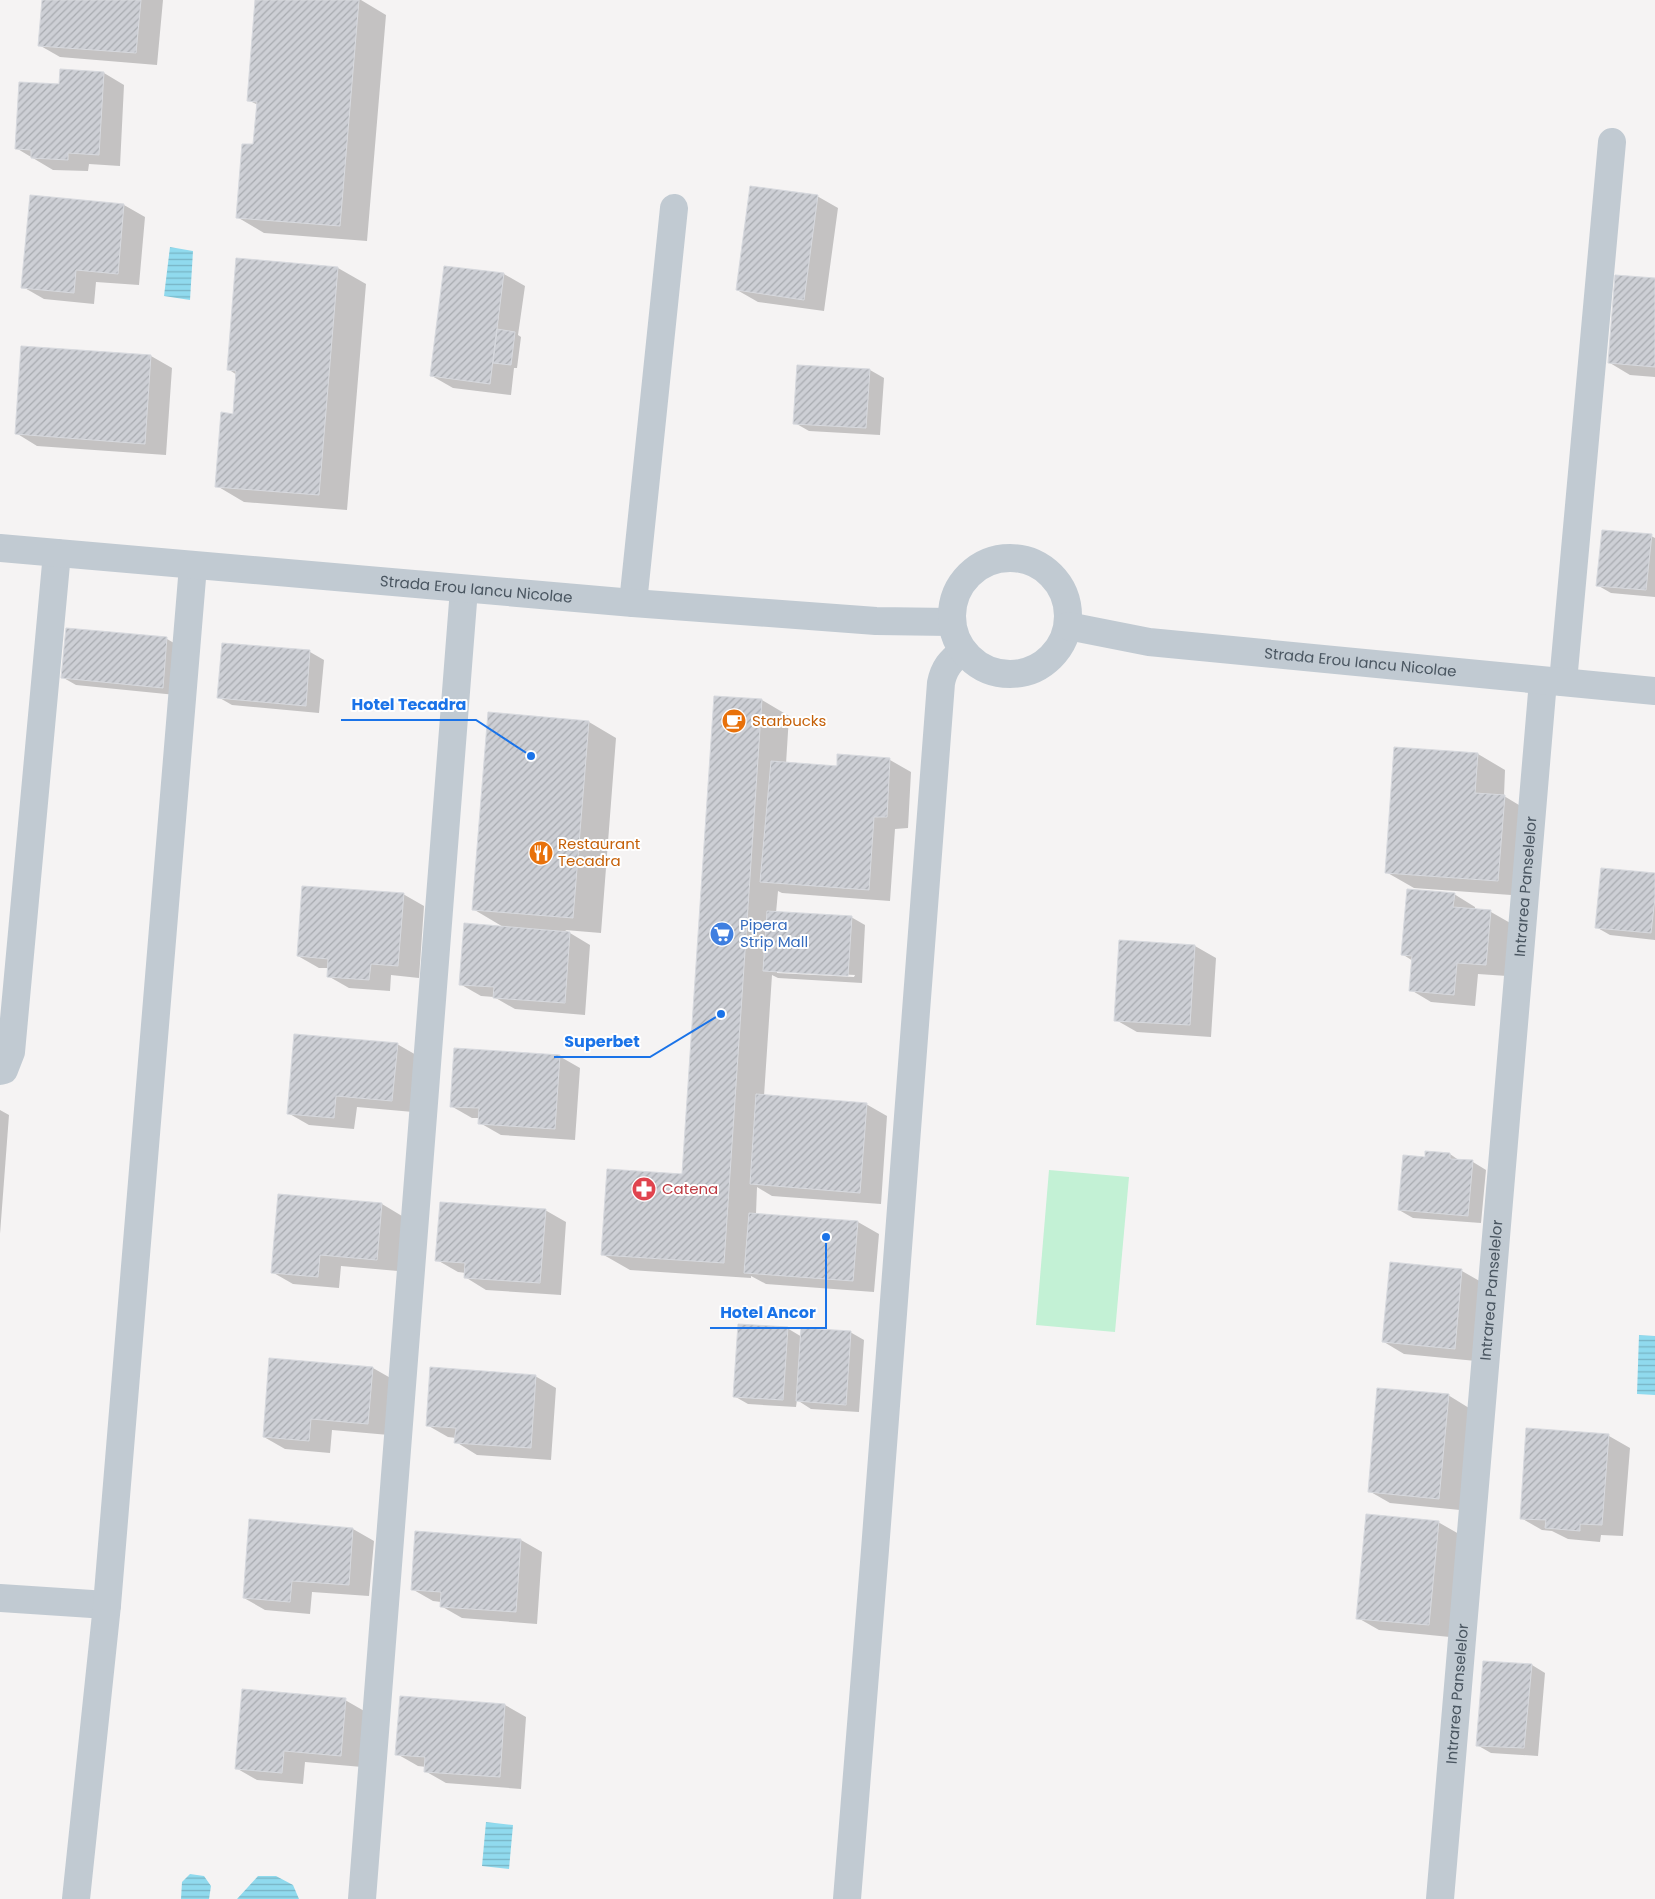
<svg xmlns="http://www.w3.org/2000/svg" width="1655" height="1899" viewBox="0 0 1655 1899" font-family="Poppins,sans-serif">
	<style>
		.grass { fill: #c3f1d5 }
		.water { fill: url(#water-rules) }
		.shadow { fill: #0003; fill-rule: evenodd }
		.building { fill: url(#building-hatch); stroke: #d7d9de }
		.lines { fill: none; stroke-linecap: round; stroke-linejoin: round }
		.minor { stroke: #c1cad2; stroke-width: 28 }
		.tertiary { stroke: #c1cad2; stroke-width: 28 }
		.labels { text-anchor: middle; stroke-width: 4; stroke-linejoin: round; paint-order: stroke }
		.street-label { font-size: 15px; fill: #4a5661; stroke: #fff }
		.food-label { font-size: 15px; fill: #c56008; stroke: #fff; text-anchor: start }
		.shop-label { font-size: 15px; fill: #366cbe; stroke: #fff; text-anchor: start }
		.health-label { font-size: 15px; fill: #be3a42; stroke: #fff; text-anchor: start }
		.leader { fill: none; stroke: #1a73e8; stroke-width: 2 }
		.callout-dot { fill: #1a73e8; stroke: #fff; stroke-width: 2 }
		.callout-label { font-size: 16px; text-anchor: middle; font-weight: bold; fill: #1a73e8; stroke: #fff; stroke-width: 4; stroke-linejoin: round; paint-order: stroke }
	</style>
	<defs>
		<pattern id="water-rules" width="6" height="5" patternUnits="userSpaceOnUse" patternTransform="scale(1.25)"><rect width="6" height="5" fill="#90daee"/><path d="M0 2.5h6" fill="none" stroke="#78b4c4"/></pattern>
		<pattern id="building-hatch" width="6" height="6" patternUnits="userSpaceOnUse" patternTransform="scale(1.25)"><rect width="6" height="6" fill="#cdcfd5"/><path d="M-1 1l2-2M0 6l6-6M5 7l2-2" fill="none" stroke="#a8abb0"/></pattern>
	</defs>
	<rect width="100%" height="100%" fill="#f5f3f3"/>
	<path class="grass" d="M1049,1170L1129,1177L1115,1332L1036,1325Z"/>
	<path class="water" d="M170,247L193,251L190,300L164,296Z
		M1639,1335L1655,1336V1395L1637,1394Z
		M486,1822L513,1825L509,1869L482,1866Z
		M190,1874L204,1876L211,1886L209,1899H181L182,1882Z
		M258,1876H276L293,1885L299,1899H237Z"/>
	<path class="shadow" d="M43,0H163L157,65L60,57L39,45Z
		M257,0H361L386,15L367,241L264,233L237,217L254,145L258,105L248,100Z
		M104,73L124,85L120,166L89,164L88,171L53,170L16,148L60,85Z
		M817,196L838,208L824,311L758,302L737,290Z
		M124,205L145,217L139,285L96,282L94,304L44,299L23,287Z
		M237,259L338,268L366,284L347,510L244,502L217,486L234,415L237,375L228,369Z
		M504,274L525,286L518,335L521,337L517,368H514L511,395L453,388L432,376Z
		M1655,279V377L1630,375L1610,363Z
		M151,356L172,368L166,455L37,446L16,433Z
		M870,370L884,378L880,435L809,431L795,423Z
		M1651,536L1655,538V597L1611,593L1597,585Z
		M167,639L181,647L176,695L76,685L62,677Z
		M310,652L324,660L319,713L232,705L218,697Z
		M762,700L789,716L786,764L838,767L890,760L911,772L908,828L895,829L890,901L782,893L778,891L776,913L851,917L865,925L862,983L778,978L772,975L764,1096L866,1104L887,1116L881,1204L772,1196L757,1187L756,1214L858,1222L879,1234L874,1292L766,1284L751,1276V1278L630,1270L602,1254L683,1175ZM777,971L855,975L854,977L777,973Z
		M489,714L589,722L616,738L601,933L565,930L590,945L585,1015L515,1009L494,997L481,996L460,984L505,928L473,909Z
		M1396,748L1478,754L1505,770L1504,796L1532,813L1525,896L1414,888L1386,872Z
		M1655,874V940L1610,935L1596,927Z
		M403,894L424,906L419,978L391,975L390,991L349,988L328,976L329,968H319L298,956Z
		M1454,894L1475,907V910L1491,912L1512,924L1507,976L1478,974L1475,1006L1431,1002L1411,990L1413,961L1402,954Z
		M1121,942L1195,946L1216,958L1211,1037L1137,1032L1116,1020Z
		M397,1044L418,1056L413,1112L357,1107L354,1129L309,1125L288,1113Z
		M559,1056L580,1068L575,1140L501,1135L480,1123V1118H472L451,1106Z
		M0,1110L9,1115L0,1234Z
		M1450,1154L1460,1161L1473,1162L1486,1170L1481,1223L1413,1218L1399,1210L1426,1158Z
		M382,1204L402,1216L398,1271L341,1266L339,1288L293,1284L272,1272Z
		M545,1210L566,1222L561,1295L486,1290L465,1277L466,1273L458,1272L437,1260Z
		M1391,1264L1462,1271L1483,1283L1476,1361L1404,1354L1384,1342Z
		M787,1328L802,1337L850,1332L864,1340L859,1412L811,1409L797,1400L796,1407L748,1404L734,1396Z
		M373,1368L394,1380L389,1435L332,1430L330,1453L285,1449L264,1437Z
		M535,1376L556,1388L551,1460L477,1455L456,1442V1438L448,1437L427,1425Z
		M1448,1395L1469,1408L1460,1510L1390,1503L1369,1491Z
		M1609,1436L1630,1448L1623,1536L1601,1535L1600,1542L1568,1539L1552,1531L1542,1530L1521,1518Z
		M1438,1522L1459,1534L1450,1637L1379,1630L1358,1618Z
		M353,1529L374,1541L369,1596L312,1592L310,1614L265,1610L244,1598Z
		M416,1532L521,1540L542,1552L537,1624L462,1618L441,1606V1602L433,1601L412,1589Z
		M1532,1665L1545,1673L1538,1756L1491,1753L1477,1745Z
		M401,1697L505,1705L526,1717L521,1789L446,1783L425,1771L426,1767L418,1766L397,1754Z
		M345,1700L366,1712L362,1767L305,1762L303,1784L257,1780L236,1768Z"/>
	<path class="building" d="M42,0H141L136,53L38,46Z
		M255,0H359L340,226L236,218L242,144H253L257,102L247,101Z
		M60,69L104,72L99,155L68,153V160L31,158V150L15,149L19,82L59,84Z
		M750,186L818,195L804,300L736,290Z
		M30,195L124,204L118,274L76,270L74,293L21,288Z
		M236,258L338,267L319,495L215,487L221,412L233,414L236,371L227,370Z
		M444,266L504,273L490,384L430,376Z
		M1615,275L1655,278V367L1608,363Z
		M497,329L515,332L511,365L493,363Z
		M21,346L151,355L145,444L15,434Z
		M797,365L870,369L866,428L793,424Z
		M1602,530L1652,534L1646,590L1596,586Z
		M66,628L167,637L163,688L61,678Z
		M222,643L310,650L306,706L217,698Z
		M714,696L762,699L724,1263L601,1255L607,1169L682,1174Z
		M488,712L589,721L573,918L472,910Z
		M1394,747L1478,753L1475,793L1505,795L1498,881L1385,873Z
		M837,754L890,758L887,817H874L869,890L760,882L771,761L837,766Z
		M1601,868L1655,873V898L1651,933L1595,928Z
		M302,886L404,893L398,966L371,964L369,980L327,977L328,959L297,956Z
		M1407,889L1455,893L1453,907L1491,910L1486,965L1457,963L1454,995L1409,991L1412,956L1401,955Z
		M767,911L852,916L848,976L763,971Z
		M464,923L570,932L565,1003L493,998L494,987L459,985Z
		M1119,940L1195,945L1190,1025L1114,1021Z
		M294,1034L398,1043L392,1101L336,1096L334,1118L287,1114Z
		M454,1048L560,1055L555,1129L478,1124L479,1108L450,1107Z
		M756,1094L867,1103L860,1193L750,1184Z
		M1425,1151L1450,1153V1159L1473,1160L1468,1216L1398,1210L1403,1155L1425,1157Z
		M278,1194L382,1203L377,1260L320,1255L318,1277L271,1273Z
		M440,1202L546,1209L540,1283L464,1278L465,1263L435,1261Z
		M749,1213L858,1221L853,1281L744,1273Z
		M1390,1262L1462,1269L1455,1349L1382,1342Z
		M738,1324L788,1327L783,1400L733,1397Z
		M801,1328L851,1331L846,1405L796,1401Z
		M269,1358L373,1367L368,1424L311,1419L309,1441L263,1437Z
		M430,1367L536,1375L531,1448L454,1443L456,1428L426,1426Z
		M1377,1388L1449,1394L1439,1499L1368,1492Z
		M1526,1428L1609,1434L1602,1525L1580,1524V1531L1545,1528L1546,1520L1520,1519Z
		M1366,1514L1439,1521L1429,1625L1356,1619Z
		M249,1519L353,1528L349,1585L292,1581L290,1602L243,1598Z
		M415,1531L521,1539L516,1612L440,1607L441,1592L411,1590Z
		M1483,1661L1532,1664L1524,1748L1476,1746Z
		M242,1689L346,1698L341,1756L284,1751L282,1773L235,1769Z
		M400,1696L505,1704L500,1777L424,1772L425,1757L395,1755Z"/>
	<g class="lines">
		<g class="minor">
			<path d="M633,603L674,208"/>
			<path d="M1563,682L1612,142"/>
			<path d="M0,1071L4,1070L11,1052L57,553"/>
			<path d="M0,1598L107,1605"/>
			<path d="M76,1899L107,1605L193,566"/>
			<path d="M362,1899L464,589"/>
			<path d="M847,1899L875,1550L941,683C944,668 950,661 963,651"/>
			<path id="s1" d="M1440,1899L1543,681"/>
		</g>
		<g class="tertiary">
			<path id="s2" d="M0,548L633,603L876,621L951,622"/>
			<circle cx="1010" cy="616" r="58"/>
			<path id="s3" d="M1068,626L1149,642L1655,691"/>
		</g>
	</g>
	<defs>
		<symbol id="cafe-disc" viewBox="-11 -11 22 22"><circle r="9.5" fill="#e8710a" stroke="#fff"/><path d="M-5.5-4.5H6V0H3Q3 3.5 0 3.5H-2.5Q-5.5 3.5-5.5 0ZM3-3.2v2h1.7v-2ZM-6 4.5H4V6H-6Z" fill="#fff"/></symbol>
		<symbol id="restaurant-disc" viewBox="-11 -11 22 22"><circle r="9.5" fill="#e8710a" stroke="#fff"/><path d="M-5-6h1v4h1v-4h1v4h1v-4h1v5L-1.5 .5V6h-2V.5L-5-1ZM5-6V6H3V1.5H1.5Q1.5-4 5-6Z" fill="#fff"/></symbol>
		<symbol id="supermarket-disc" viewBox="-11 -11 22 22"><circle r="9.5" fill="#3f7fe0" stroke="#fff"/><path d="M-6-5.5h2.5l.6 2H6L4.5 2H-2.5L-4.4-4H-6ZM-1.5 3.2a1.3 1.3 0 1 0 .1 0ZM3 3.2a1.3 1.3 0 1 0 .1 0Z" fill="#fff"/></symbol>
		<symbol id="pharmacy-disc" viewBox="-11 -11 22 22"><circle r="9.5" fill="#e0444e" stroke="#fff"/><path d="M-2-6h4v4h4v4h-4v4h-4v-4h-4v-4h4Z" fill="#fff"/></symbol>
	</defs>
	<g fill-rule="evenodd">
		<use href="#cafe-disc" x="720" y="707" width="28" height="28"/>
		<use href="#restaurant-disc" x="527" y="839" width="28" height="28"/>
		<use href="#supermarket-disc" x="708" y="920" width="28" height="28"/>
		<use href="#pharmacy-disc" x="630" y="1175" width="28" height="28"/>
	</g>
	<g class="labels">
		<g class="street-label">
			<text dy="5" stroke="none"><textPath href="#s2" startOffset="478">Strada Erou Iancu Nicolae</textPath></text>
			<text dy="5" stroke="none"><textPath href="#s3" startOffset="295">Strada Erou Iancu Nicolae</textPath></text>
			<text dy="5" stroke="none"><textPath href="#s1" startOffset="1016">Intrarea Panselelor</textPath></text>
			<text dy="5" stroke="none"><textPath href="#s1" startOffset="611">Intrarea Panselelor</textPath></text>
			<text dy="5" stroke="none"><textPath href="#s1" startOffset="206">Intrarea Panselelor</textPath></text>
		</g>
		<g class="food-label">
			<text x="752" y="726">Starbucks</text>
			<text x="558" y="849">Restaurant<tspan x="558" dy="17">Tecadra</tspan></text>
		</g>
		<g class="shop-label">
			<text x="740" y="930">Pipera<tspan x="740" dy="17">Strip Mall</tspan></text>
		</g>
		<g class="health-label">
			<text x="662" y="1194">Catena</text>
		</g>
	</g>
	<path class="leader" d="M531 756L476 720H341M721 1014L650 1057H554M826 1237L826 1328H710"/>
	<g class="callout-dot">
		<circle cx="531" cy="756" r="5"/>
		<circle cx="721" cy="1014" r="5"/>
		<circle cx="826" cy="1237" r="5"/>
	</g>
	<g class="callout-label">
		<text x="409" y="710">Hotel Tecadra</text>
		<text x="602" y="1047">Superbet</text>
		<text x="768" y="1318">Hotel Ancor</text>
	</g>
</svg>
